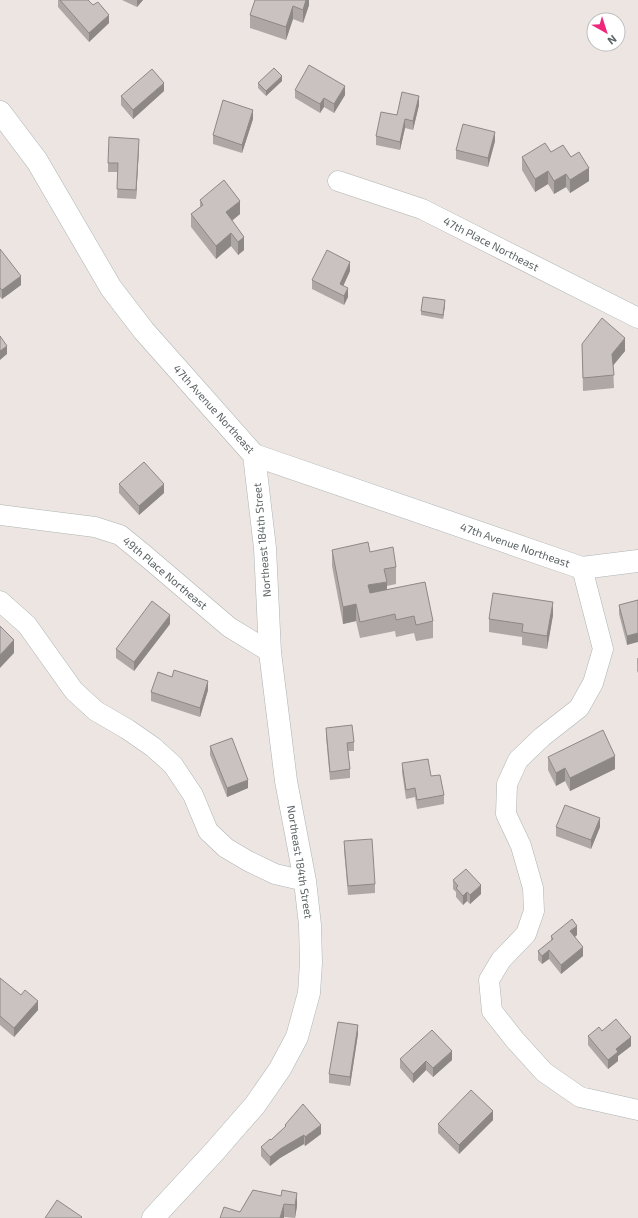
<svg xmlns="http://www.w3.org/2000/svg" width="638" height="1218" viewBox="0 0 638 1218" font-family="'Exo 2',sans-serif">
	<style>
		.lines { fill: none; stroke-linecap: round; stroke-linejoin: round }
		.street-casing { stroke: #adb4b5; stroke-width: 21 }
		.secondary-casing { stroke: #acb4b6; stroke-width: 23 }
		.street { stroke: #fff; stroke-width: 20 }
		.secondary { stroke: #fff; stroke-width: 22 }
		.wall { fill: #aea7a5 }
		.shaded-wall { fill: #8d8886 }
		.building { fill: #cac2c0; stroke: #8d8886 }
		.labels { text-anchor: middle; stroke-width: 4; stroke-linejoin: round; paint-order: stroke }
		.street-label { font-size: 11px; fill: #5a6263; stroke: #fff }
	</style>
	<rect width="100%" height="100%" fill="#ede5e1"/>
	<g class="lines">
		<defs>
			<path id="street" d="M338,181L422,209L638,318
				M0,515L95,527L120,535L147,557L229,627L270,652
				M582,568L603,649L593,683L579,708L542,737L518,760L507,784L506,814L521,846L533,888L534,911L526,934L501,960L489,980L492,1011L515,1040L544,1072L580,1097L638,1110
				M0,601L27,625L74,691L96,711L127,729L153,747L173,765L193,795L208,831L226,848L248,861L275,874L305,881"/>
			<path id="secondary" d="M0,112L37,161L111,288L144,331L254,455L582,568L638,561
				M153,1218L214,1152L255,1105L280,1069L297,1037L309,993L311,963L310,925L305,881L286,781L270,652L265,548L254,455"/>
		</defs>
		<use href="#street" class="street-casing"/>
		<use href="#secondary" class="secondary-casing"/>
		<use href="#street" class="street"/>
		<use href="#secondary" class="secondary"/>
	</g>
	<path class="wall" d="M58,0H88L109,23L89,42L58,7Z
		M122,0H143L137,7Z
		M309,0V5L303,23L293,19L286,40L250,28V15Z
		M282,81L266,96L258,88V83Z
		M295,90L345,95L334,113L324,107L320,113L295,98Z
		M164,91L133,119L121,105V96Z
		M419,105L413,130L405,128L400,150L376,145V136L397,115Z
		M253,119L242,153L213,144V135Z
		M495,141L488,167L456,159V150Z
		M139,148L136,199L117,198L118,172H108V163Z
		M551,152L571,157L589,181L570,193L566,187L554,194L548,184L535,192L522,170V157Z
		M200,200L240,214L232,221L244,250L238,255L231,246L216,259L191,227V214L200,207Z
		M0,249L21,285L2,299L0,297Z
		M350,271L343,286L348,297L344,305L312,289V280Z
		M445,305L443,319L421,315V311Z
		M582,344L625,351L613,365L614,388L583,391Z
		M119,484L164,493L139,515L119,493Z
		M332,550L370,552L396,567V584L387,586V590L433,621V638L416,641L414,633L396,637L395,631L360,638L356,621L343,624L332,566Z
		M638,600L627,645L619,614V605Z
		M553,615L547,649L522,645V637L489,632V619Z
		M170,624L134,671L116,658V649Z
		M637,658H638V673L637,671Z
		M172,677L208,690L200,717L151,701V692Z
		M326,728L354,742V751H348L350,769V778L330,780L326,737Z
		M210,746L248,788L227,797L210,755Z
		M548,757L615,769L570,791L565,781L556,786L548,770Z
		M402,763L431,776L444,795V804L417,809L415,797L406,799L402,772Z
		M556,827H600L591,849L556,836Z
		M344,841L375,884V893L348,895L344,850Z
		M453,880L481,894L470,904L467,901L463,905L456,897V892L453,889Z
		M577,935L575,937L583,956L561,974L549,959L542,964L538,960V951L551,941V936Z
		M0,978L38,1010L14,1037L0,1025Z
		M602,1031L631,1046L618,1056V1061L608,1069L588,1045V1036Z
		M358,1034L350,1086L329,1083V1074Z
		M400,1059L452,1060L433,1077L426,1070L413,1083L400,1068Z
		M493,1120L459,1154L438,1133V1124Z
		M285,1125L321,1134L305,1146L304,1144L280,1158L270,1166L261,1156V1147L271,1140L285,1127Z
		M253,1190L297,1206L295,1218L284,1217V1218H220L240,1212Z"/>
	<path class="shaded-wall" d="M137,0H143L137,7Z
		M306,0H309V5L303,23V10Z
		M293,6V19L286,40V27Z
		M109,15V23L89,42V33Z
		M282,76V81L266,96V91Z
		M164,83V91L133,119V110Z
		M345,86V95L334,113V104Z
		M419,96V105L413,130V121Z
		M324,98V107L320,113V104Z
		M253,110V119L242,153V145Z
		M405,119V128L400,150V142Z
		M495,132V141L488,167V158Z
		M139,139V148L136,199V190Z
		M589,168V181L570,193V180Z
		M548,171V184L535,192V179Z
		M566,174V187L554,194V181Z
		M240,201V214L226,225V212Z
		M231,233V246L216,259V246Z
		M244,237V250L238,255V242Z
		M350,262V271L340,293V284Z
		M21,276V285L2,299V290Z
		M348,288V297L344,305V296Z
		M445,300V305L443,319V315Z
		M625,338V351L612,367V354Z
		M7,346V354L0,360V351Z
		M164,484V493L139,515V506Z
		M387,582V598L368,602V585Z
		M553,602V615L547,649V636Z
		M356,604V621L343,624V607Z
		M170,615V624L134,671V662Z
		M638,633V642L627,645V636Z
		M14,640V653L0,668V655Z
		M208,681V690L200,717V708Z
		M615,756V769L570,791V778Z
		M565,768V781L556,786V773Z
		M248,780V788L227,797V788Z
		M600,818V827L591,849V840Z
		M481,885V894L470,904V895Z
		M467,892V901L463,905V896Z
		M577,926V935L570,940V931Z
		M583,947V956L561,974V965Z
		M549,950V959L542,964V956Z
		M38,1001V1010L14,1037V1028Z
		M358,1025V1034L350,1086V1077Z
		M631,1037V1046L618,1056V1061L608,1069V1060L616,1049Z
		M452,1051V1060L433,1077V1068Z
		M426,1061V1070L413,1083V1074Z
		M493,1111V1120L459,1154V1145Z
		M321,1125V1134L305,1146V1137Z
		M304,1135V1144L280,1158L270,1166V1157L280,1149Z
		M297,1193V1206L295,1218V1205Z
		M284,1204V1218H280Z"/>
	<path class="building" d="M60,0H88L93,5L98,2L109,15L89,33Z
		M255,0H306L303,10L293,6L286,27L250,15Z
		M309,65L345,86L334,104L324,98L320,104L295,90Z
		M274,68L282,76L266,91L258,83Z
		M152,69L164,83L133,110L121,96Z
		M402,92L419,96L413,121L405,119L400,142L376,136L381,112L397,115Z
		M223,100L253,110L242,145L213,135Z
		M463,124L495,132L488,158L456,150Z
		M109,137L139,139L136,190L117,189L118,163H108Z
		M545,143L551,152L563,145L571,157L579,152L589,168L570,180L566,174L554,181L548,171L535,179L522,157Z
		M224,180L240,201L226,212L244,237L238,242L231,233L216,246L191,214L203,205L200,200Z
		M0,249L21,276L2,290L0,288Z
		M327,250L350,262L340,284L348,288L344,296L312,280Z
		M423,297L445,300L443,315L421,311Z
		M602,318L625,338L612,354L614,375L583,378L582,344Z
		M0,336L7,346L0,351Z
		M144,462L164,484L139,506L119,484Z
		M368,542L370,552L393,547L396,567L384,569L387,582L368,585L370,593L425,582L433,621L416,625L414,616L396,620L395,614L360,622L356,604L343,607L332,550Z
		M493,593L553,602L547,636L522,632L523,624L489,619Z
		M638,600V633L627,636L619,605Z
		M152,601L170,615L134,662L116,649Z
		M0,626L14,640L0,655Z
		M174,670L208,681L200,708L151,692L158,672L172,677Z
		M352,725L354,742L347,743L350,769L330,772L326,728Z
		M603,730L615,756L570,778L565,768L556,773L548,757Z
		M232,738L248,780L227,788L210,746Z
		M428,759L431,776L440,775L444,795L417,800L415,788L406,790L402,763Z
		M565,805L600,818L591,840L556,827Z
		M372,839L375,884L348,886L344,841Z
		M466,869L481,885L470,895L467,892L463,896L456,888L458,886L453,880Z
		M572,919L577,926L570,931L583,947L561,965L549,950L542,956L538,951L553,939L551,936Z
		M0,978L21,995L25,990L38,1001L14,1028L0,1016Z
		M616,1019L631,1037L616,1049L618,1052L608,1060L588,1036L599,1027L602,1031Z
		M338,1022L358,1025L350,1077L329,1074Z
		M432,1030L452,1051L433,1068L426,1061L413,1074L400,1059Z
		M471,1090L493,1111L459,1145L438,1124Z
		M303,1104L321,1125L305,1137L304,1135L280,1149L270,1157L261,1147L270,1139L271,1140L286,1126L285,1125Z
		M253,1190L281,1196L282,1190L297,1193L295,1205L284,1204L280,1218H220L224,1207L240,1212Z
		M57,1200L82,1217L81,1218H45Z"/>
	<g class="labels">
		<g class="street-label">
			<text transform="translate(491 244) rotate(27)" y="4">47th Place Northeast</text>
			<text transform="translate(214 409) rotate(48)" y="4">47th Avenue Northeast</text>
			<text transform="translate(262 540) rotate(-95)" y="4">Northeast 184th Street</text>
			<text transform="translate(515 545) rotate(19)" y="4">47th Avenue Northeast</text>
			<text transform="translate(165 573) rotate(40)" y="4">49th Place Northeast</text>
			<text transform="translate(300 862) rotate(81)" y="4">Northeast 184th Street</text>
		</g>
	</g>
	<g transform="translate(606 32) rotate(141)"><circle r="19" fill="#ffffff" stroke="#bdc0c1"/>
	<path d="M0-3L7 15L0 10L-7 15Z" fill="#ee277a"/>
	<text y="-6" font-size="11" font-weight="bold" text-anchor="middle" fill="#5a6263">N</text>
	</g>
</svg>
